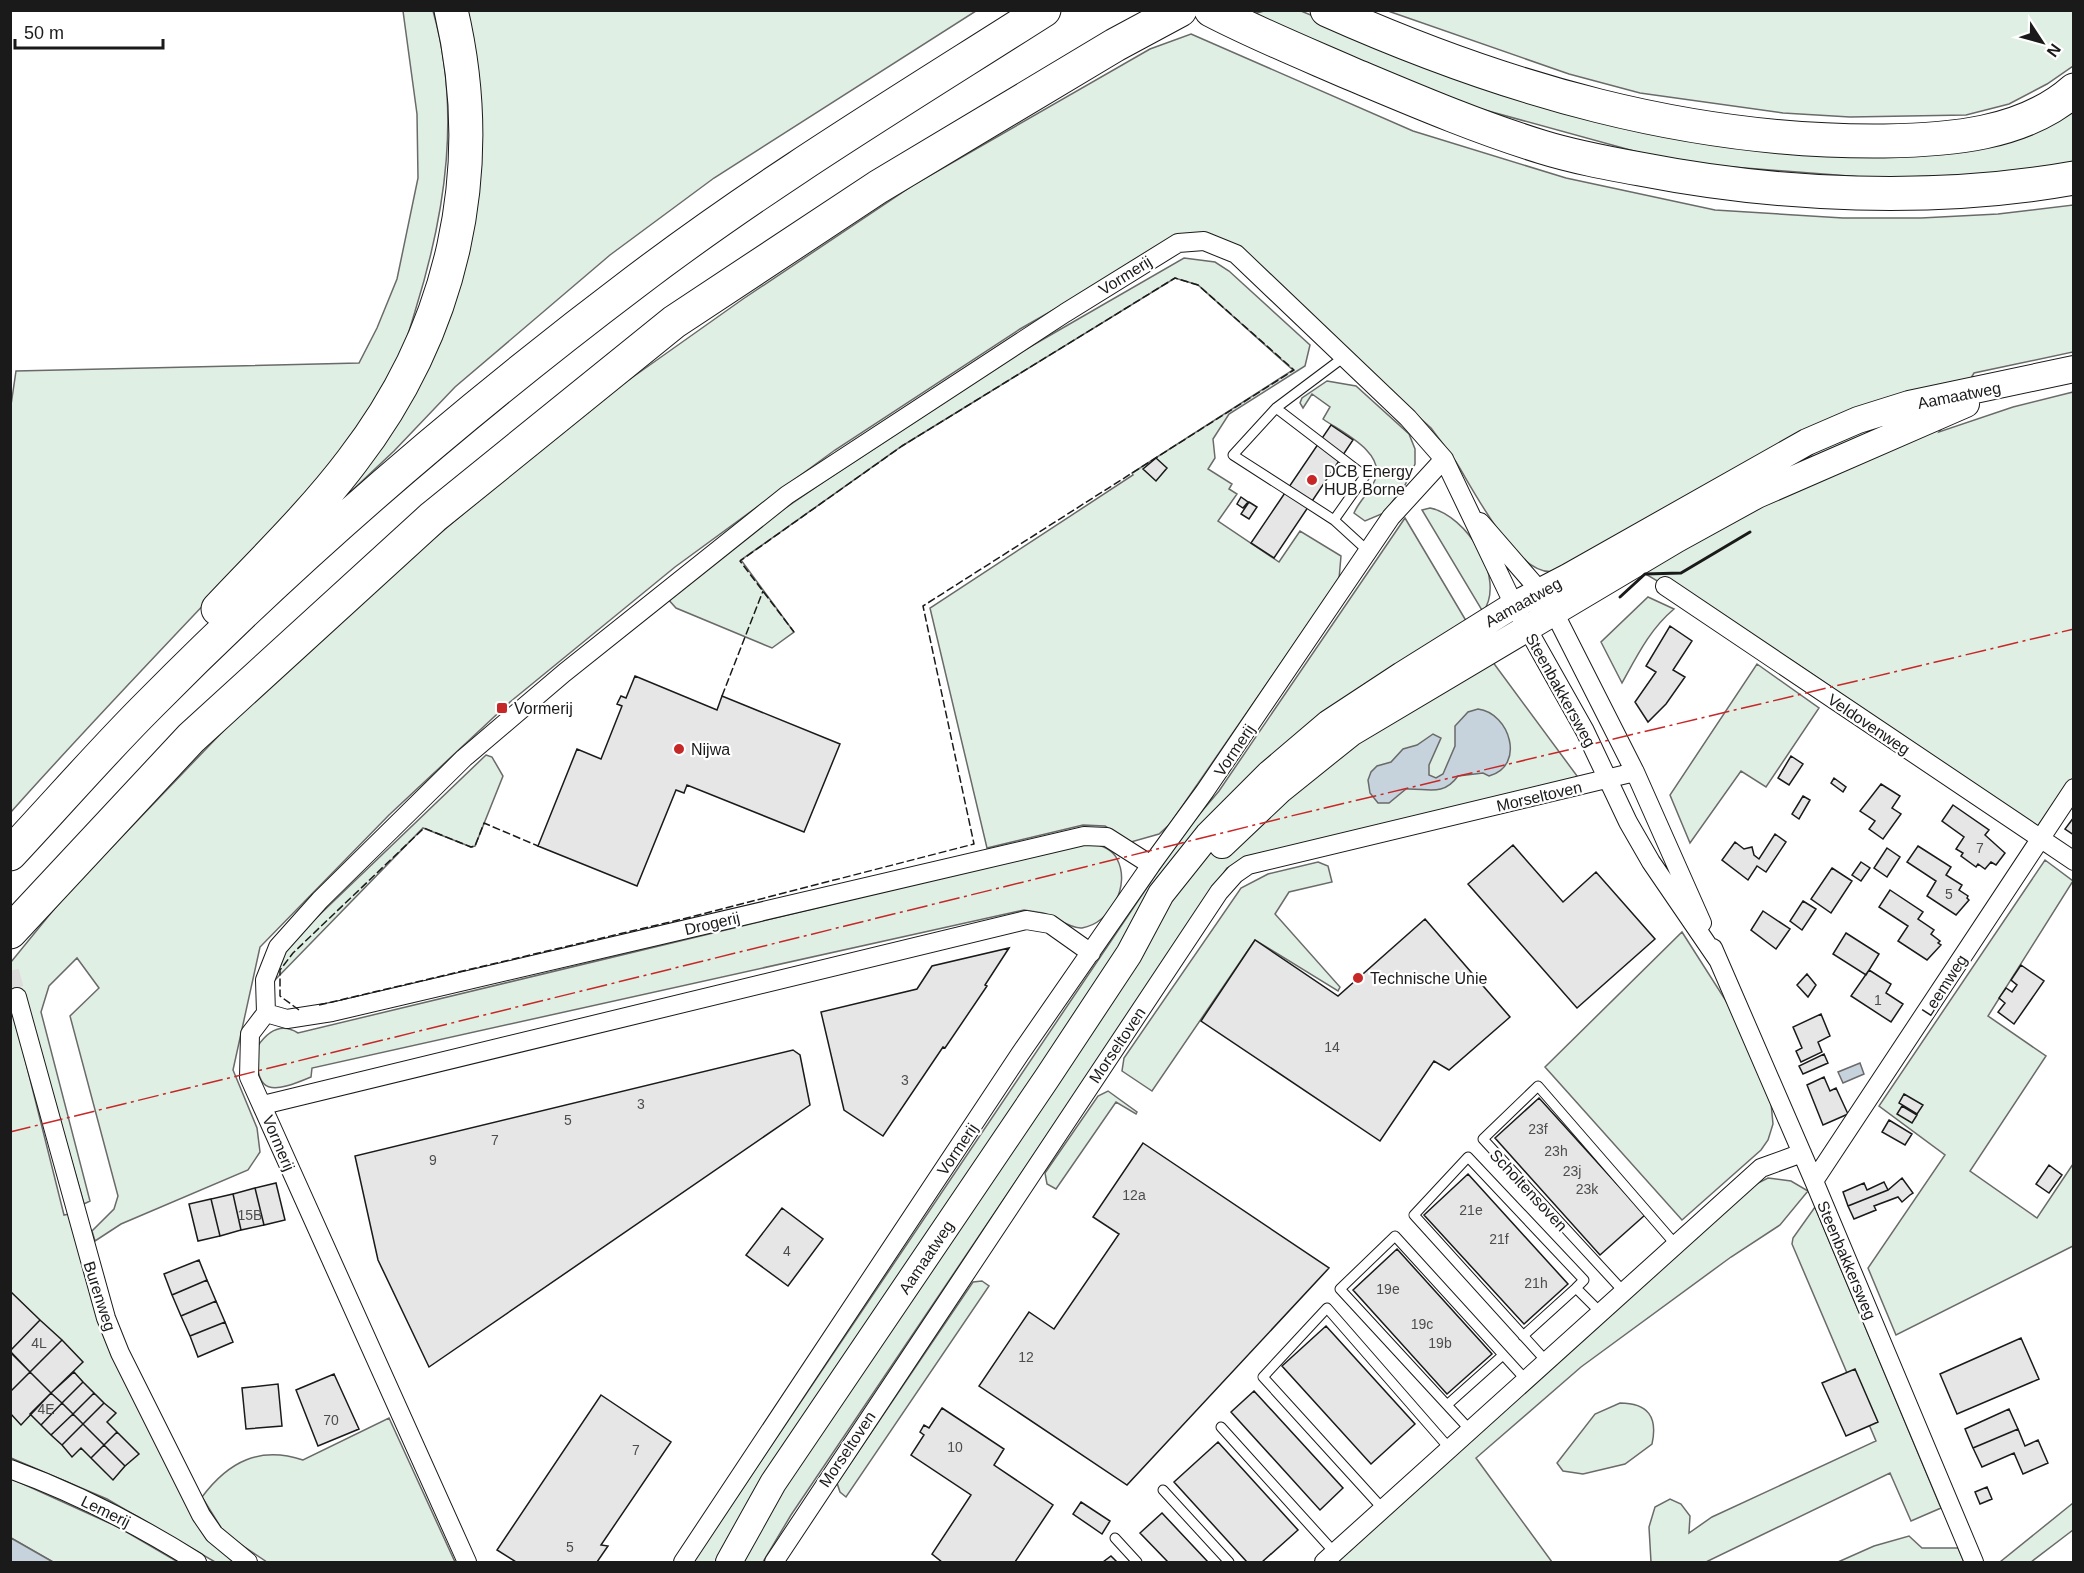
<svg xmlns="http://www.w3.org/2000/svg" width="2084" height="1573" viewBox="0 0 2084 1573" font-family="Arial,sans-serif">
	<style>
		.green { fill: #e0efe3; stroke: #6a6a6a; stroke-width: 1.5 }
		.water { fill: #c6d2dc; stroke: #6a6a6a; stroke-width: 1.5 }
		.building { fill: #e6e6e6; stroke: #1a1a1a; stroke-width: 1.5 }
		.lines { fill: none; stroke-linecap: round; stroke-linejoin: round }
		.street-tunnel { stroke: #ddd; stroke-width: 18; stroke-dasharray: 18 9; stroke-linecap: butt }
		.lane-casing { stroke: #1a1a1a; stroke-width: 11 }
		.street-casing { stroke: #1a1a1a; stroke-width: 20 }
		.secondary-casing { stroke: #1a1a1a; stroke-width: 28 }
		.highway-casing { stroke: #1a1a1a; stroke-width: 35 }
		.lane { stroke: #fff; stroke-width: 9 }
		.street { stroke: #fff; stroke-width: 18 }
		.secondary { stroke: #fff; stroke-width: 26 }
		.highway { stroke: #fff; stroke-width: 33 }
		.fence { stroke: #1a1a1a; stroke-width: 1.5; stroke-dasharray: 8 3; stroke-linecap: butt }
		.wall { stroke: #1a1a1a; stroke-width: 3 }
		.power { stroke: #c62828; stroke-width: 1.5; stroke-dasharray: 21 4.5 3 4.5; stroke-linecap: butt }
		.poi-dot { fill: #c62828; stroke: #fff; stroke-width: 2 }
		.labels { text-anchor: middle; stroke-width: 4.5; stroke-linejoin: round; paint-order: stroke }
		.number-label { font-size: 14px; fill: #4d4d4d }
		.street-label { font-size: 16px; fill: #1a1a1a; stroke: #fff }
		.poi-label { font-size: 16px; fill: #1a1a1a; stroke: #fff; text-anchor: start }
	</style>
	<rect width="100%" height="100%" fill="#fff"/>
	<path class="green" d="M403,11H433C461,109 446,211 416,308C408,335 400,363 384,388C336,465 273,532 210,598C143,669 76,739 11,812L10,412L16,371L359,363L377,328L397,279L418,178L417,114Z
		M461,11H976L714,178L610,255L455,387L394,451L271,567L448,296Z
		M1264,11H1301L1382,44L1820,145L2073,104V162L1998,174L1875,178L1707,165L1663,159L1470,106L1249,15Z
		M1388,11H2073V66L2047,84L2009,104L1966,115L1850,117L1783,113L1640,93L1569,74Z
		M1191,34L1413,131L1566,178L1715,210L1843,218H1921L1998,214L2073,205V352L1974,373L1939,432L2013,407L2073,392V780L2041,829L1791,660L1600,547C1586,554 1570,567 1555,571C1518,580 1472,487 1456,462C1448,450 1439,439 1431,428L1225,241C1208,232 1199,231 1181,237L1020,329L835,450L675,567L510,702L389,815L260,947L233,1070L257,1128L260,1152L248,1170L121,1224L95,1241L92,1231L114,1209L118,1196L70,1016L99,988L77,958L49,986L41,1012L90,1201L84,1204L24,996L11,998V962L64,897L275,677L369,593L526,461L623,384L743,299L915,184L1150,49Z
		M1184,258L1215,262L1229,271L1310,345L1305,366L1229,414L1213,439L1215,458L1208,469L1232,484L1229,489L1237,494L1218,521L1279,562L1300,531L1341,556L1339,579L1170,824L1159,834L1131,842L1105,826L1083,825L987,848L930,608L1133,475L1132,473L1293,370L1198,285L1175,278L902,446L741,560L794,632L772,648L676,608L667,598L747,534L828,479L1021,352Z
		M1327,381L1356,386L1409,434L1415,449V464L1405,485L1384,513L1365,521L1354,513C1359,501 1370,492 1375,480C1386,452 1341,432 1323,419L1330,407L1312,394L1303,408L1300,403L1302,398Z
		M1430,508C1466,515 1507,578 1483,612L1422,510Z
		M1405,518L1481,646L1580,780L1250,857L1227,868L791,1515L763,1562H693L1185,831L1219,791Z
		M1648,597L1674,609C1650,629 1637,656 1622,683L1601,642Z
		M1757,664L1819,708L1766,787L1741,771L1690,843L1670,795Z
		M486,755L492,757L503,776L475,846L471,847L423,828L275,980L277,961L313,921Z
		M1090,842C1100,846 1112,848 1117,859C1131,885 1111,923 1082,928C1070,929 1054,916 1043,913C1037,912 1030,911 1024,910L312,1068L311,1077C273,1093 254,1097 257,1047C267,1032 281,1022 298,1033Z
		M2045,860L2073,881L1988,1016L2046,1056L1970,1171L2037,1218L2073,1164V1246L1896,1335L1868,1268L1945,1155L1879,1106Z
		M1318,862L1328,866L1332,882L1289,892L1275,914L1340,987L1338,991L1255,940L1152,1091L1122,1071L1124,1058L1241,888L1268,874Z
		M1682,932L1735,1015L1771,1103L1773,1124L1768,1140L1761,1150L1682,1220L1545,1067Z
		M10,999L64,1215L69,1214L170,1470L238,1562H215L107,1499L11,1458Z
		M1108,1091L1137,1112L1136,1114L1116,1102L1056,1189L1047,1184L1045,1173L1098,1096Z
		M1768,1178L1791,1181L1808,1191L1780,1225L1731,1257L1581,1367L1476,1458L1552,1562H1337L1754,1185Z
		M1815,1207L1941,1508L1911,1521L1890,1473L1706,1562H1651L1649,1527L1655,1507L1670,1499L1681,1504L1690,1516L1689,1533L1712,1517L1876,1441L1792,1244L1793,1238Z
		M982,1281L989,1286L846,1497L840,1492L837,1483L973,1282Z
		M1620,1403C1648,1403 1658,1417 1652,1444L1625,1464L1583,1474L1563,1471L1557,1463L1595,1414Z
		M389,1418L455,1562H267L225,1534L202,1497C229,1461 260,1446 303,1460Z
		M10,1478L118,1527L178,1562H53L11,1538Z
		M2073,1503V1530L2031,1562H2000Z
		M1909,1536L1922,1548H1958L1964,1562H1838L1874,1546Z"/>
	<path class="water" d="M1478,709C1510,713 1526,766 1489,776L1483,773L1458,776C1443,797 1427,788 1406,789L1389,803H1378L1370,793L1368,780L1371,772L1377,766L1391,762L1403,749L1417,745L1433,734L1441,738L1429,765V775L1436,778L1443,774L1455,746V726L1468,712Z
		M1860,1063L1864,1074L1843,1083L1838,1072Z
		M11,1538L53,1562H11Z"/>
	<path class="building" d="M1331,425L1353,440L1274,558L1251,543Z
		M1156,458L1167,468L1156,481L1143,469Z
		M1241,497L1248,502L1243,508L1237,504Z
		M1249,502L1257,507L1249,519L1241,514Z
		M1670,626L1692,641L1673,670L1685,677L1666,704L1648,722L1635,702L1656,672L1646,666Z
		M635,676L717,710L722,696L840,744L804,832L687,785L684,793L676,790L637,886L538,846L577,749L601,759L622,706L617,704L621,696L626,698Z
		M1791,756L1803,764L1789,785L1778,778Z
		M1834,778L1846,787L1843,792L1831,783Z
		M1881,784L1900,796L1892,808L1901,814L1883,839L1869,829L1875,821L1860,811Z
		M1803,796L1810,800L1799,819L1792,814Z
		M1953,805L1989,830L1985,835L2005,853L1996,865L1991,862L1985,869L1978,864L1976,867L1961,856L1963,853L1956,849L1964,837L1942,821Z
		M2074,817V835L2065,829Z
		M1775,834L1786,842L1766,872L1757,866L1748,880L1722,860L1735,842L1744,849L1752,847L1754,855L1759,859Z
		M1513,845L1563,902L1596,872L1655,939L1577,1008L1468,884Z
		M1918,846L1951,867L1946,875L1962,885L1959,890L1968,896L1967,898L1969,900L1956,915L1927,896L1936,881L1907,862Z
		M1887,848L1900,857L1887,877L1874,868Z
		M1861,862L1870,868L1861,881L1852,875Z
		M1832,868L1852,881L1831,913L1811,899Z
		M1890,890L1923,912L1918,919L1934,930L1931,934L1940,941L1938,943L1941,945L1927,960L1898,941L1908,926L1879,907Z
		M1803,901L1816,909L1802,930L1790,921Z
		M1763,911L1790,929L1776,949L1751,930Z
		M1425,919L1510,1017L1449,1070L1434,1061L1380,1141L1201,1021L1255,940L1338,996Z
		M1846,933L1879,954L1866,975L1833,954Z
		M1009,948L985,985L987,986L945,1048L943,1047L883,1136L844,1110L821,1012L917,989L932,966Z
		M2021,965L2044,981L2014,1024L1998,1012L2005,1003L1999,998L2006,988L2012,992L2017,985L2011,980Z
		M1869,970L1891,984L1886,993L1903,1004L1891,1022L1851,996Z
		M1807,974L1816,985L1808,997L1797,985Z
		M1821,1014L1830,1036L1818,1042L1822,1052L1801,1062L1796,1051L1802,1048L1793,1027Z
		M793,1050L800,1055L810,1105L429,1367L378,1260L355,1156Z
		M1824,1054L1828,1063L1803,1074L1799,1066Z
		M1824,1077L1830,1091L1836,1088L1848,1114L1823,1125L1807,1085Z
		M1904,1094L1923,1105L1917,1114L1899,1103Z
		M1539,1098L1645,1215L1600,1255L1495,1138Z
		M1902,1106L1917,1115L1912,1123L1897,1114Z
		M1889,1120L1912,1134L1905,1145L1882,1132Z
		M1143,1143L1329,1268L1127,1485L979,1386L1029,1312L1054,1329L1119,1234L1093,1217Z
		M2049,1165L2062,1175L2049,1193L2036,1184Z
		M1468,1174L1568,1284L1524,1324L1424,1215Z
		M1902,1178L1913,1193L1910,1195L1902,1202L1898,1197L1874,1206L1876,1210L1854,1219L1848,1206L1888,1190Z
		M1884,1182L1888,1190L1848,1206L1843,1192L1864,1183L1867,1190Z
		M276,1183L285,1220L264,1225L255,1188Z
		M255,1188L264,1225L241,1230L233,1194Z
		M233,1194L241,1230L220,1236L211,1199Z
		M211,1199L220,1236L198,1241L189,1204Z
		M782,1208L823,1239L788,1286L746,1255Z
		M1397,1249L1492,1354L1447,1394L1353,1290Z
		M199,1260L207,1280L172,1295L164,1274Z
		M207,1280L216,1301L181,1316L172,1295Z
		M10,1291L40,1320L10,1351Z
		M216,1301L225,1322L190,1336L181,1316Z
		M40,1320L62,1340L30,1372L10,1351Z
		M225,1322L233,1342L198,1357L190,1336Z
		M1326,1326L1415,1424L1371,1464L1282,1366Z
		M2021,1338L2039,1379L1957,1414L1940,1374Z
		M62,1340L83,1362L51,1393L30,1372Z
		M10,1352L30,1372L10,1392Z
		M1855,1369L1878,1422L1846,1436L1822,1383Z
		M30,1372L51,1393L21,1425L10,1413V1392Z
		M74,1372L83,1382L62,1403L51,1393Z
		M334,1374L359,1429L318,1446L296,1390Z
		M83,1382L94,1393L73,1414L62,1403Z
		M278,1384L282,1426L246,1429L242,1388Z
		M1254,1391L1343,1488L1320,1510L1231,1412Z
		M51,1393L62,1403L41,1425L30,1414Z
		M94,1393L104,1403L83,1424L73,1414Z
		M601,1395L671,1442L601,1545L608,1546L597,1562H516L497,1550Z
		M62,1403L73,1414L51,1435L41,1425Z
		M104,1403L116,1413L107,1422L117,1432L104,1445L83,1424Z
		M942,1408L1004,1449L994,1465L1053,1505L1015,1562H942L932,1554L971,1495L911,1455L924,1435L920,1432L924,1425L929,1428Z
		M2009,1409L2018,1429L1973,1448L1965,1429Z
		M73,1414L83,1424L62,1445L51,1435Z
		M83,1424L104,1445L91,1458L81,1448L72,1457L62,1445Z
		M2018,1429L2025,1446L2038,1440L2048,1463L2023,1474L2014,1453L1982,1467L1973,1448Z
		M117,1432L139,1454L125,1466L104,1445Z
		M1218,1442L1298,1530L1262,1562H1247L1174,1482Z
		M104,1445L125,1466L113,1480L91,1458Z
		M1987,1487L1992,1499L1980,1504L1975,1492Z
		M1081,1502L1110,1521L1102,1534L1073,1514Z
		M1162,1513L1208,1562H1168L1140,1533Z
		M1111,1556L1117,1562H1103Z"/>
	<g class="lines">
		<path class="street-tunnel" d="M10,971L17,997"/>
		<defs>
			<path id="lane" d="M1344,357L1276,408L1233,455L1334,520L1369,552
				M1276,408L1365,476L1334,520
				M1624,1292L1483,1139L1538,1086L1676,1245
				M1523,1336L1576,1288
				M1547,1362L1414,1215L1468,1157L1584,1280L1576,1288L1601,1313
				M1447,1405L1503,1355
				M1221,1427L1335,1553
				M1470,1430L1340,1289L1395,1236L1526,1380
				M1163,1490L1229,1562
				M1383,1509L1263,1377L1327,1308L1450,1449
				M1115,1538L1137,1562"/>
			<path id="street" d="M1480,522L1540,591L1555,614L1635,772L1702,923
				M1665,586L2074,861
				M1713,948L1814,1181L1974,1562
				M17,997L106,1318L120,1353L201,1515L214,1534L248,1562
				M266,1013L287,1019L332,1012L1084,836L1107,837L1151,865
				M263,1105L1026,920L1050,924L1091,953
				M1814,1181L2074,788
				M10,1469C76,1493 138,1525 197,1562
				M467,1562L249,1077L250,1034L266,1013L265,980L278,947L320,900L464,758L564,673L787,495L1065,313L1178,243L1204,241L1236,254L1408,418L1444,459L1514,605L1585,731L1628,822L1651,862L1718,960
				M683,1562L1020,1054L1151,865L1205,791L1391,517L1444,459
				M774,1562L1219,892L1235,874L1248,865L1635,772
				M1324,1562L1761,1168L1802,1153"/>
			<path id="secondary" d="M1222,845L1280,790L1351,733L1677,539L1757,495L1966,404
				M729,1562L773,1483L1047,1078L1129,954L1161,894L1208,835L1269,774L1329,723L1402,675L1514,605L1568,577L1807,442L1858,420L1909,404L2074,369"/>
			<path id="highway" d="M1211,10C1257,34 1304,53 1352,74C1414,100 1477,127 1542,147C1574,157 1607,163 1640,169C1778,196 1934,203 2074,178
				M1327,10C1504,89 1689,143 1884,141C1948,140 2023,135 2074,90
				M218,609C263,561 312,514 352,461C453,330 489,171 451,10
				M10,854C56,805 100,754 148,706C299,553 463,412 635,282C765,183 906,98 1044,10
				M10,932L191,738L433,517L674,322L878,187L1115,45L1180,10"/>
		</defs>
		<use href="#lane" class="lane-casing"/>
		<use href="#street" class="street-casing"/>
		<use href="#secondary" class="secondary-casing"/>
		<use href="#highway" class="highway-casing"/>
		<use href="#lane" class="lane"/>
		<use href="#street" class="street"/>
		<use href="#secondary" class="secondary"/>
		<use href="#highway" class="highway"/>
		<path class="fence" d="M722,696L763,591
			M319,1005L691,917L974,844L923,606L1294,370L1198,285L1175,278L902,446L740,561L794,632
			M299,1010L280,996V970L293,953L424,828L471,847L475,846L484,823L538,846"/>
		<path class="wall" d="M1620,597L1645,574L1681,573L1750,532"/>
		<path class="power" d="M10,1132L1291,816L2074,629"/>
	</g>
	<g class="poi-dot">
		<circle cx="1312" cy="480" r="6"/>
		<rect x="496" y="702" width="12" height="12" rx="3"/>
		<circle cx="679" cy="749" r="6"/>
		<circle cx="1358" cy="978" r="6"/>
	</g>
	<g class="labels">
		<g class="number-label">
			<text x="1980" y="853">7</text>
			<text x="1949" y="899">5</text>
			<text x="1878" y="1005">1</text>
			<text x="1332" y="1052">14</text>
			<text x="905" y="1085">3</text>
			<text x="641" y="1109">3</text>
			<text x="568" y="1125">5</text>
			<text x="1538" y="1134">23f</text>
			<text x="495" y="1145">7</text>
			<text x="1556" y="1156">23h</text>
			<text x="433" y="1165">9</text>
			<text x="1572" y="1176">23j</text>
			<text x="1587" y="1194">23k</text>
			<text x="1134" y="1200">12a</text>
			<text x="1471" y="1215">21e</text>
			<text x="250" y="1220">15B</text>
			<text x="1499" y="1244">21f</text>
			<text x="787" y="1256">4</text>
			<text x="1536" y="1288">21h</text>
			<text x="1388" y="1294">19e</text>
			<text x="1422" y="1329">19c</text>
			<text x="39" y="1348">4L</text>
			<text x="1440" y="1348">19b</text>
			<text x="1026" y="1362">12</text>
			<text x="46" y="1414">4E</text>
			<text x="331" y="1425">70</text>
			<text x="955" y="1452">10</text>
			<text x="636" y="1455">7</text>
			<text x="570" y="1552">5</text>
		</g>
		<g class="street-label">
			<text transform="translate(1125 275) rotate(-32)" y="6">Vormerij</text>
			<text transform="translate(1959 395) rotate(-11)" y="6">Aamaatweg</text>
			<text transform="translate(1523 602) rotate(-29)" y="6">Aamaatweg</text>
			<text transform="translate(1561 690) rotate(61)" y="6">Steenbakkersweg</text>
			<text transform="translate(1869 724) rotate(34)" y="6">Veldovenweg</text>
			<text transform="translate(1234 750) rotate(-56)" y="6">Vormerij</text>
			<text transform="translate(1539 796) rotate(-13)" y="6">Morseltoven</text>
			<text transform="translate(712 923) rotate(-13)" y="6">Drogerij</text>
			<text transform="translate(1944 985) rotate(-57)" y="6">Leemweg</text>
			<text transform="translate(1117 1045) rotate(-56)" y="6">Morseltoven</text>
			<text transform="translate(279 1143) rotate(67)" y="6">Vormerij</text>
			<text transform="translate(957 1149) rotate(-56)" y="6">Vormerij</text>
			<text transform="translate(1529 1190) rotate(47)" y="6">Scholtensoven</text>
			<text transform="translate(926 1257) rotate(-56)" y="6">Aamaatweg</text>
			<text transform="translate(1847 1260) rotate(67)" y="6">Steenbakkersweg</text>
			<text transform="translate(100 1296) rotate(72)" y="6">Burenweg</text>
			<text transform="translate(847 1449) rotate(-56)" y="6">Morseltoven</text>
			<text transform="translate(106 1511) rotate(26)" y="6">Lemerij</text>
		</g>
		<g class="poi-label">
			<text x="1324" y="477">DCB Energy<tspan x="1324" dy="18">HUB Borne</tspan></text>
			<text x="514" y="714">Vormerij</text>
			<text x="691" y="755">Nijwa</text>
			<text x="1370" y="984">Technische Unie</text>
		</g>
	</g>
	<rect width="2084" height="1573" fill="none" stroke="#1a1a1a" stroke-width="24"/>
	<g transform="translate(2042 42) rotate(126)" stroke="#ffffff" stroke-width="4.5" paint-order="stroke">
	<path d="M0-4.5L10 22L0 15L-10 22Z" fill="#1a1a1a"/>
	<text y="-9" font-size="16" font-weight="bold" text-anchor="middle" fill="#1a1a1a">N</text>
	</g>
	<path d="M15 39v9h148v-9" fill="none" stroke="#1a1a1a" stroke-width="3"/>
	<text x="24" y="39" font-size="18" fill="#1a1a1a" stroke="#ffffff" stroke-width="4.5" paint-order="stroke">50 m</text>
</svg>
